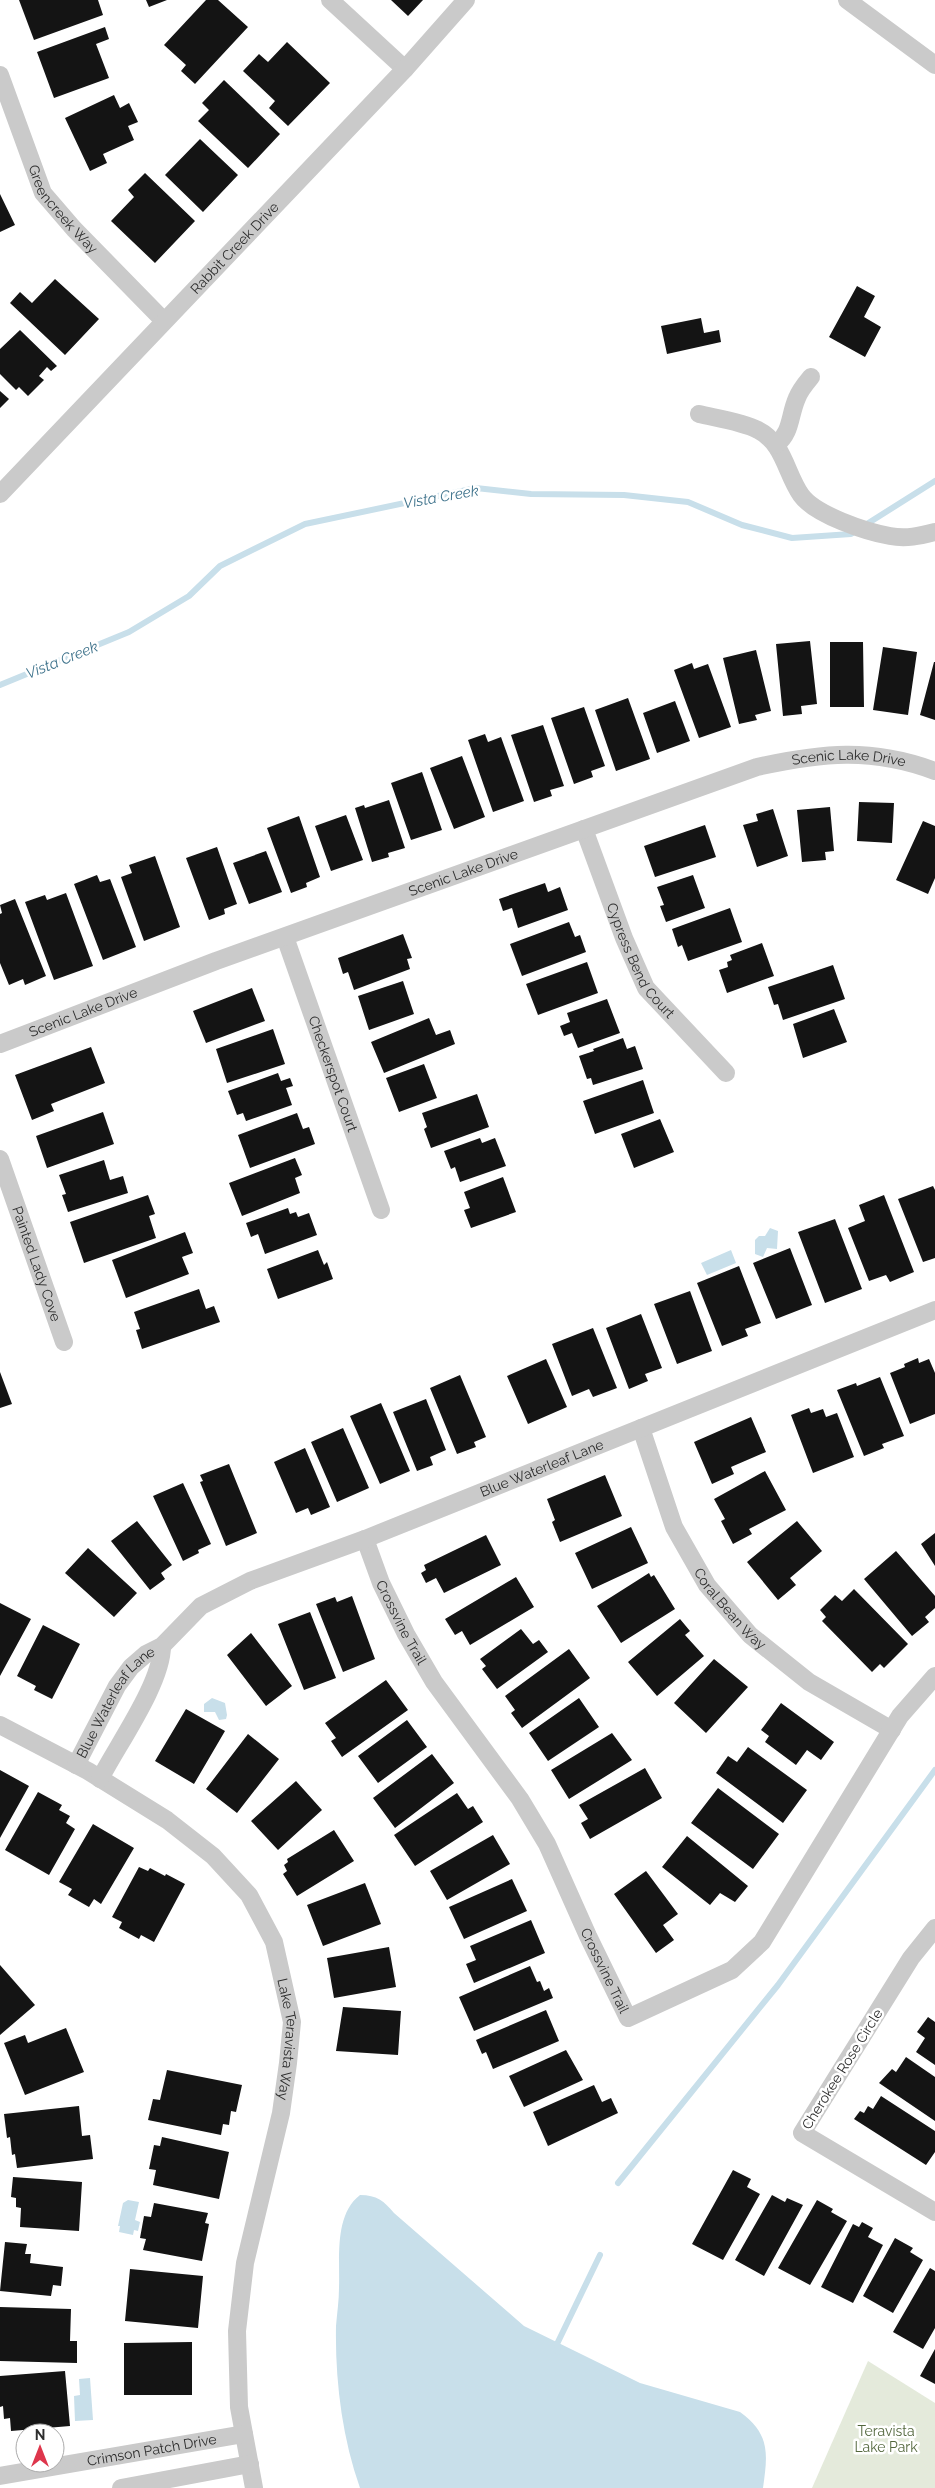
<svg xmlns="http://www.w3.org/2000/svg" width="935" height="2488" viewBox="0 0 935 2488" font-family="Raleway,sans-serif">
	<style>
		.green { fill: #e4eadb }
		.water { fill: #c8dfea }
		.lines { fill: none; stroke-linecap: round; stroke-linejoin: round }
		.stream { stroke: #c8dfea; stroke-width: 6 }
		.building { fill: #141414 }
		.street { stroke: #cacaca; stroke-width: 18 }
		.labels { text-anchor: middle; stroke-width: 5; stroke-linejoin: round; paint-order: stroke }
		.street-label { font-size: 14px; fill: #2d2d2d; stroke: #fff }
		.park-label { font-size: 14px; fill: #53673d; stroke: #fff }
		.water-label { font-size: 15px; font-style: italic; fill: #3f738c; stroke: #fff }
	</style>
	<rect width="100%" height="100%" fill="#fff"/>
	<path class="green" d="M868,2361L935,2403V2488H812Z"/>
	<path class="water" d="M770,1228L778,1231L777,1249L767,1248L763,1257L755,1254V1240L759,1236H765Z
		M731,1250L736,1263L707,1275L701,1263Z
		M212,1698L225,1703L227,1715L226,1719L219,1720L215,1712H204V1704Z
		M360,2195C377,2195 384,2201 394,2213L524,2326L640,2383L740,2412C770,2434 768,2453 763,2488H360C342,2437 335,2380 336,2326C337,2313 339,2301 339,2288C340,2258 334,2215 360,2195Z
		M128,2200L139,2202L135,2220L140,2222L138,2231L134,2230L133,2235L119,2232L120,2226H118L123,2203Z
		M90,2378L93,2420L75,2421L74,2396L80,2395L79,2379Z"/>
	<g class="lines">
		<path class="stream" d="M0,685L129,632L189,596L220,566L305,524L476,488L531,494L624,495L688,502L742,525L792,538L851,534L935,481
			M618,2183L778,1985L935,1770
			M558,2352L557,2344L600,2255"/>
	</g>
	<path class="building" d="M19,0H98L103,15L34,40Z
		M146,0H167L149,7Z
		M206,0H218L248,27L195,84L181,71L186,65L164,45Z
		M391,0H423L408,16Z
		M105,27L109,39L96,44L109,78L54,98L37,52Z
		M287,42L330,83L288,126L269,108L275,101L243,71L259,54L268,62Z
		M224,80L280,134L248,168L198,121L209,110L202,103Z
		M114,95L120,108L129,103L138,122L128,126L134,140L103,154L107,163L90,171L65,118Z
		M200,139L238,175L203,212L165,175Z
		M145,173L195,221L155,263L111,221L134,197L128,190Z
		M0,194L15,225L0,232Z
		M55,279L99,319L65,355L10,303L20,292L32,303Z
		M857,286L875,296L864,317L881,327L865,357L829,337Z
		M701,318L704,333L719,330L721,342L667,354L661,326Z
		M20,330L57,366L51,371L47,367L39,376L44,380L28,396L19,387L16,390L0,374V349Z
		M0,391L9,399L0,408Z
		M810,641L817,704L801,706L802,714L783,716L776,644Z
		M830,642H863L864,707H830Z
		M883,647L917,652L908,715L873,710Z
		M756,650L771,711L755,715L757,720L739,724L723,658Z
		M934,662H935V720L920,715Z
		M692,663L694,669L708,664L731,727L699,738L674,670Z
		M628,698L650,759L616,771L595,710Z
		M675,701L690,741L657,753L643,713Z
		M584,707L605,766L591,771L593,777L574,784L551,718Z
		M543,725L564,786L550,790L552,796L534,802L511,735Z
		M485,734L488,742L501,737L524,801L493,812L468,740Z
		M462,756L485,817L454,829L430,768Z
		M422,772L442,830L411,840L391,783Z
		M389,800L405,848L388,853L389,857L372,862L355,808L364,805L365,808Z
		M859,802L894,803L892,843L857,841Z
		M830,807L834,851L825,852L826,860L802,862L797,810Z
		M773,809L788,856L757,867L743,825L758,821L756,814Z
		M346,815L363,860L331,871L315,826Z
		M299,816L320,877L306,883L307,887L291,893L267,828Z
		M923,821L935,826V878L928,894L896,880Z
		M705,825L716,857L655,877L644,846Z
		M217,847L237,904L224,909L225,914L209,920L186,858Z
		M266,851L282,892L249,904L233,863Z
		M155,856L180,927L144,941L121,877L132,873L129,865Z
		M97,875L100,882L110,879L136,947L103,960L74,884Z
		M693,875L705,908L666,922L660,906L664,905L657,887Z
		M545,883L548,892L560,887L568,910L518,928L512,908L503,911L499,899Z
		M66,893L93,966L54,980L25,902L45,895L47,900Z
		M15,899L46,976L25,985L23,979L9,985L0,963V914L2,913L0,905Z
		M730,908L742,942L688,961L682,945L678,947L672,929Z
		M569,922L575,937L580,935L586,952L522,976L510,944Z
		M403,934L412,958L407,959L410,969L354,990L348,972L343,974L338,958Z
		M762,943L774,976L727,993L719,970L728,967L727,962L732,960L730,955Z
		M587,962L598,993L538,1015L526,984Z
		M833,965L845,999L783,1020L778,1004L774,1005L768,987Z
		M403,981L414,1014L369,1030L358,996Z
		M252,988L265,1021L206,1043L193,1011Z
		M607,999L620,1033L578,1048L572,1033L564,1036L560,1026L570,1022L567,1013Z
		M834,1009L847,1042L803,1058L793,1024Z
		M429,1018L436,1035L450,1030L455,1044L384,1073L371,1042Z
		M273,1029L285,1064L227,1083L216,1049Z
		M623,1038L627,1049L635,1046L643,1069L593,1085L591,1078L587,1079L579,1056L594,1051L593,1049Z
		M91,1047L105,1083L51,1104L54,1111L32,1120L15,1075Z
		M424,1064L437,1098L399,1112L386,1078Z
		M278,1073L281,1081L290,1078L293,1086L286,1088L292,1105L246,1121L243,1113L237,1115L228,1091Z
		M643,1080L654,1113L595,1134L583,1101Z
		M477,1094L489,1127L431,1148L424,1129L427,1127L422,1113Z
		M103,1112L114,1144L47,1168L36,1136Z
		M297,1113L303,1129L309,1127L315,1144L250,1168L238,1135Z
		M660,1119L674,1152L634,1168L621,1134Z
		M480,1138L482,1143L495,1138L506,1166L460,1182L455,1167L451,1169L444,1151Z
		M295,1158L302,1175L295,1178L300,1193L242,1216L229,1183Z
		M104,1160L110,1180L123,1176L128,1193L68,1212L62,1195L66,1194L59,1175Z
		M503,1177L516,1212L471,1228L464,1210L470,1208L464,1192Z
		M933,1186L935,1190V1258L923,1262L898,1199Z
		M148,1195L155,1214L149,1216L156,1238L84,1263L70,1222Z
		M884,1195L914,1272L890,1282L886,1275L869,1281L848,1228L865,1221L859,1205Z
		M288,1208L290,1214L296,1212L298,1217L309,1213L317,1235L265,1254L258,1234L251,1237L246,1223Z
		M835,1219L862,1289L825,1303L798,1232Z
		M185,1232L193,1253L182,1257L189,1274L126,1298L112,1260Z
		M790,1248L812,1305L776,1319L753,1263Z
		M318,1250L324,1265L327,1262L333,1279L278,1299L267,1269Z
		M739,1266L761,1323L745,1329L748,1336L722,1346L697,1283Z
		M199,1289L206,1309L214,1306L220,1322L142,1349L136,1330L140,1329L134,1312Z
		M690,1291L712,1351L677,1364L654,1304Z
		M641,1314L662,1368L645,1374L648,1381L629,1389L606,1328Z
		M593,1328L617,1388L593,1397L589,1389L572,1396L552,1344Z
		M918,1358L919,1363L929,1359L935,1373V1414L910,1424L890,1373L905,1367L904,1364Z
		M546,1359L567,1407L528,1424L507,1376Z
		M0,1372L12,1404L0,1408Z
		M460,1375L486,1437L474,1442L476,1447L457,1454L430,1388Z
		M880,1377L904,1436L882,1444L884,1448L864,1456L837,1390L856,1383L857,1386Z
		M426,1399L446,1450L430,1457L433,1465L417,1471L393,1412Z
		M381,1403L410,1471L380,1484L350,1416Z
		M809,1408L811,1413L823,1409L826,1417L837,1413L854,1457L813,1473L791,1415Z
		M751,1417L766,1452L731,1467L734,1474L712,1484L694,1442Z
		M343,1428L369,1488L337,1502L311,1442Z
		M305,1448L330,1507L311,1515L308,1508L296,1513L274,1462Z
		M229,1464L257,1533L226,1546L200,1482L203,1481L200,1475Z
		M765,1471L786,1510L749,1529L752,1534L733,1544L721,1521L725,1519L714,1499Z
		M605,1475L622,1516L560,1542L552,1522L555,1520L547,1499Z
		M183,1483L211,1544L198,1550L199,1553L183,1561L153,1496Z
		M137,1521L172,1565L161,1573L165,1579L150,1590L111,1541Z
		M797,1521L822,1551L790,1578L796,1585L778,1600L747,1562Z
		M631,1527L648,1563L592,1589L575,1553Z
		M935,1533V1566L921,1544Z
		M486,1535L501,1565L444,1593L436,1578L426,1583L421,1573L426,1570L424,1565Z
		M88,1548L137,1593L114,1617L65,1573Z
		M896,1551L935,1596V1608L925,1617L929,1622L912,1636L864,1579Z
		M649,1573L651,1577L654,1575L675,1609L621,1643L597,1606Z
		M516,1577L534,1607L470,1645L462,1631L455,1635L445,1619Z
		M854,1589L908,1644L884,1668L880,1664L872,1672L822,1621L826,1617L820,1610L835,1595L842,1601Z
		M352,1596L375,1659L343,1672L316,1604L335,1597L337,1602Z
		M0,1603L31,1619L0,1676Z
		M310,1612L336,1678L304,1690L278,1624Z
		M680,1619L690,1631L685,1635L704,1656L657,1696L628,1662Z
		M43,1625L80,1644L52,1699L34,1690L36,1686L17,1676Z
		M521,1629L533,1644L539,1640L548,1652L497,1689L482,1669L486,1666L480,1659Z
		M251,1633L292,1686L266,1706L227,1655Z
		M569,1649L590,1678L522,1728L511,1713L515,1710L505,1696Z
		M714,1659L748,1687L706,1733L674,1703Z
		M386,1680L408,1710L342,1757L331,1741L336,1738L325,1723Z
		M579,1698L599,1727L548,1761L529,1733Z
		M781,1703L834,1742L821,1760L807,1750L796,1765L765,1742L769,1736L761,1730Z
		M186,1709L225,1731L194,1784L155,1761Z
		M407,1720L427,1747L378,1783L358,1756Z
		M612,1733L632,1760L569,1799L551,1770Z
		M248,1734L279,1759L237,1813L206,1789Z
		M748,1747L807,1790L783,1823L716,1773L728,1756L737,1762Z
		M432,1754L454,1783L395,1828L373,1798Z
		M645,1768L662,1798L590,1839L581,1823L588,1819L579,1805Z
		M0,1770L29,1786L0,1838Z
		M296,1781L322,1810L278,1850L251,1821Z
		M718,1788L779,1834L753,1869L691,1823Z
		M38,1792L62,1805L59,1810L70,1816L66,1823L75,1829L49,1875L5,1850Z
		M457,1793L468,1809L473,1806L483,1822L415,1866L394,1835Z
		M93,1824L134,1848L101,1904L94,1899L89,1907L68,1895L72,1889L59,1882Z
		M334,1830L354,1861L297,1896L283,1874L287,1871L284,1865L288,1862L287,1859Z
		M493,1835L510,1864L447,1900L430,1871Z
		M687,1836L748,1886L735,1902L720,1893L710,1905L662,1867Z
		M139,1867L148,1871L150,1868L165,1876L166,1874L185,1884L154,1942L141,1935L139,1939L119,1928L122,1922L112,1917Z
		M646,1871L678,1914L663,1925L674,1940L656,1953L614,1894Z
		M512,1879L527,1911L464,1939L449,1907Z
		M365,1883L381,1924L323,1946L307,1905Z
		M531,1920L545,1953L474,1983L466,1964L476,1960L470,1946Z
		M389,1947L396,1987L334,1998L327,1958Z
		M0,1965L35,2005L0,2035Z
		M530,1966L537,1982L540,1981L544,1991L549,1988L553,1998L474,2031L459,1997Z
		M343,2007L401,2011L398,2055L336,2051Z
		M546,2010L559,2041L493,2069L486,2052L482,2054L476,2040Z
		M928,2017L935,2022V2065L916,2052L925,2038L917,2032Z
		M66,2028L84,2072L25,2095L4,2043L25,2035L28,2043Z
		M566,2050L583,2080L524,2107L509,2076Z
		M906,2057L935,2077V2121L879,2083L892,2069L896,2072Z
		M167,2070L242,2085L236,2112L231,2111L229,2125L223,2124L221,2135L148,2120L153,2099L160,2100Z
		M594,2085L602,2102L611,2098L618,2113L548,2146L533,2112Z
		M881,2096L935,2131V2152L926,2165L854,2119L860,2111L864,2113L868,2106L873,2109Z
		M79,2106L82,2136L90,2135L93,2159L17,2168L15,2154L12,2155L10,2137L7,2138L4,2114Z
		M162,2137L229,2152L219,2199L153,2185L156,2170L149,2169L154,2145L160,2146Z
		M733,2170L751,2179L747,2187L760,2194L723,2260L692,2244Z
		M13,2177L82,2182L79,2231L20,2227L21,2208L16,2207V2198L11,2197Z
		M772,2195L785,2202L787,2198L803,2205L764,2276L735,2260Z
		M817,2200L833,2209L831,2212L847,2221L810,2285L778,2268Z
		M154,2203L208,2213L205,2223L209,2224L202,2261L143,2250L146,2239L140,2238L144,2216L151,2217Z
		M862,2222L873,2228L868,2237L883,2245L853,2303L821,2287L853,2224L859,2227Z
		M895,2238L913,2248L910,2252L923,2260L893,2313L863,2296Z
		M5,2242L27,2244L25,2254H31L30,2263L63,2267L61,2286L53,2285L51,2296L0,2291Z
		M930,2268L935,2271V2328L923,2349L893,2332Z
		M130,2269L203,2276L198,2328L125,2321Z
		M0,2307L71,2309L70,2341H77V2363L0,2361Z
		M192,2342V2395H124V2343Z
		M935,2349V2384L920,2376Z
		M65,2371L70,2426L11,2431L10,2418L4,2419L3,2406L0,2407V2376Z"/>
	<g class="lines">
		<g class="street">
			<path d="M330,0L405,69"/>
			<path d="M847,0L935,65"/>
			<path id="s1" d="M0,75L43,193L74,229L164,321"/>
			<path d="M699,414C716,418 743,422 758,430C784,443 786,474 801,495C815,515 867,532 890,536C906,539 920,536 935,532"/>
			<path d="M776,445C792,432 789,416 797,398C800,390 806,383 811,377"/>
			<path id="s2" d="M0,494L405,69L466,0"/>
			<path id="s3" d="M584,829L624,938L646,988L726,1073"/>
			<path id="s4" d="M285,937L381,1210"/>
			<path id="s5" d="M0,1044L216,961L757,767C821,753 871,747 935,771"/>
			<path id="s6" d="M0,1159L64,1342"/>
			<path id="s7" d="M641,1428L674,1527L707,1585L750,1635L809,1682L892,1730"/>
			<path id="s8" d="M365,1539L381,1583L406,1634L434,1682L520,1799L547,1844L588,1936L628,2018L732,1970L762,1942L900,1716L935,1676"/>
			<path id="s9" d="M0,1725L88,1771L167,1820L213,1856L249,1895L274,1942L292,2022L288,2063L281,2113L245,2263L237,2331L239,2407L254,2488"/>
			<path id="s10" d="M76,1765L117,1686L131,1667L146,1654L162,1646L201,1606L250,1581L365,1539L935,1310"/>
			<path d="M100,1779C118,1744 162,1683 162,1646"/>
			<path d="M935,1928L911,1958L802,2133L935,2212"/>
			<path id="s11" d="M0,2476L244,2434"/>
			<path d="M121,2488L250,2464"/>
		</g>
	</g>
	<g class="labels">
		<g class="street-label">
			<text dy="5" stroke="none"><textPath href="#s1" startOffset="150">Greencreek Way</textPath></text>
			<text dy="5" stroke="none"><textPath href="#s2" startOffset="340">Rabbit Creek Drive</textPath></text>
			<text dy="5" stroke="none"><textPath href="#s5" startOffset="899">Scenic Lake Drive</textPath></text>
			<text dy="5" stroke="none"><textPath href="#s5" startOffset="494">Scenic Lake Drive</textPath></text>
			<text dy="5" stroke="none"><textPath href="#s3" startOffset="144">Cypress Bend Court</textPath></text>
			<text dy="5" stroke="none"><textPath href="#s5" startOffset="89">Scenic Lake Drive</textPath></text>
			<text dy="5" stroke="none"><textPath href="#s4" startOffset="145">Checkerspot Court</textPath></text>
			<text dy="5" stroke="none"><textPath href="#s6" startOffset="111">Painted Lady Cove</textPath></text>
			<text dy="5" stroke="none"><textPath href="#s10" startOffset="574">Blue Waterleaf Lane</textPath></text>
			<text dy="5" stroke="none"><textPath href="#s7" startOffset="204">Coral Bean Way</textPath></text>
			<text dy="5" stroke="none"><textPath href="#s8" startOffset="91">Crossvine Trail</textPath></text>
			<text dy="5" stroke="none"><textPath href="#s10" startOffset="75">Blue Waterleaf Lane</textPath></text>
			<text dy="5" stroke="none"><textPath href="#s8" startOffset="496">Crossvine Trail</textPath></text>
			<text dy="5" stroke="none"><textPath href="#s9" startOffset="456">Lake Teravista Way</textPath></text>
			<text transform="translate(842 2069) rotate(-58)" y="5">Cherokee Rose Circle</text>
			<text dy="5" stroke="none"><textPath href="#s11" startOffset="154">Crimson Patch Drive</textPath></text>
		</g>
		<g class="park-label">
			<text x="886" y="2436">Teravista<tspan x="886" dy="16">Lake Park</tspan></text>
		</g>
		<g class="water-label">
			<text transform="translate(441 497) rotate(-10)" y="5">Vista Creek</text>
			<text transform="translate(62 660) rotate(-22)" y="5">Vista Creek</text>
		</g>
	</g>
	<g transform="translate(40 2448)"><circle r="24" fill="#ffffff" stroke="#ababab"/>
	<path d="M0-4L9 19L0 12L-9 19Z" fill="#de364c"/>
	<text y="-8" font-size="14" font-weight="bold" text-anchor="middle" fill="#2d2d2d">N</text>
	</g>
</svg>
